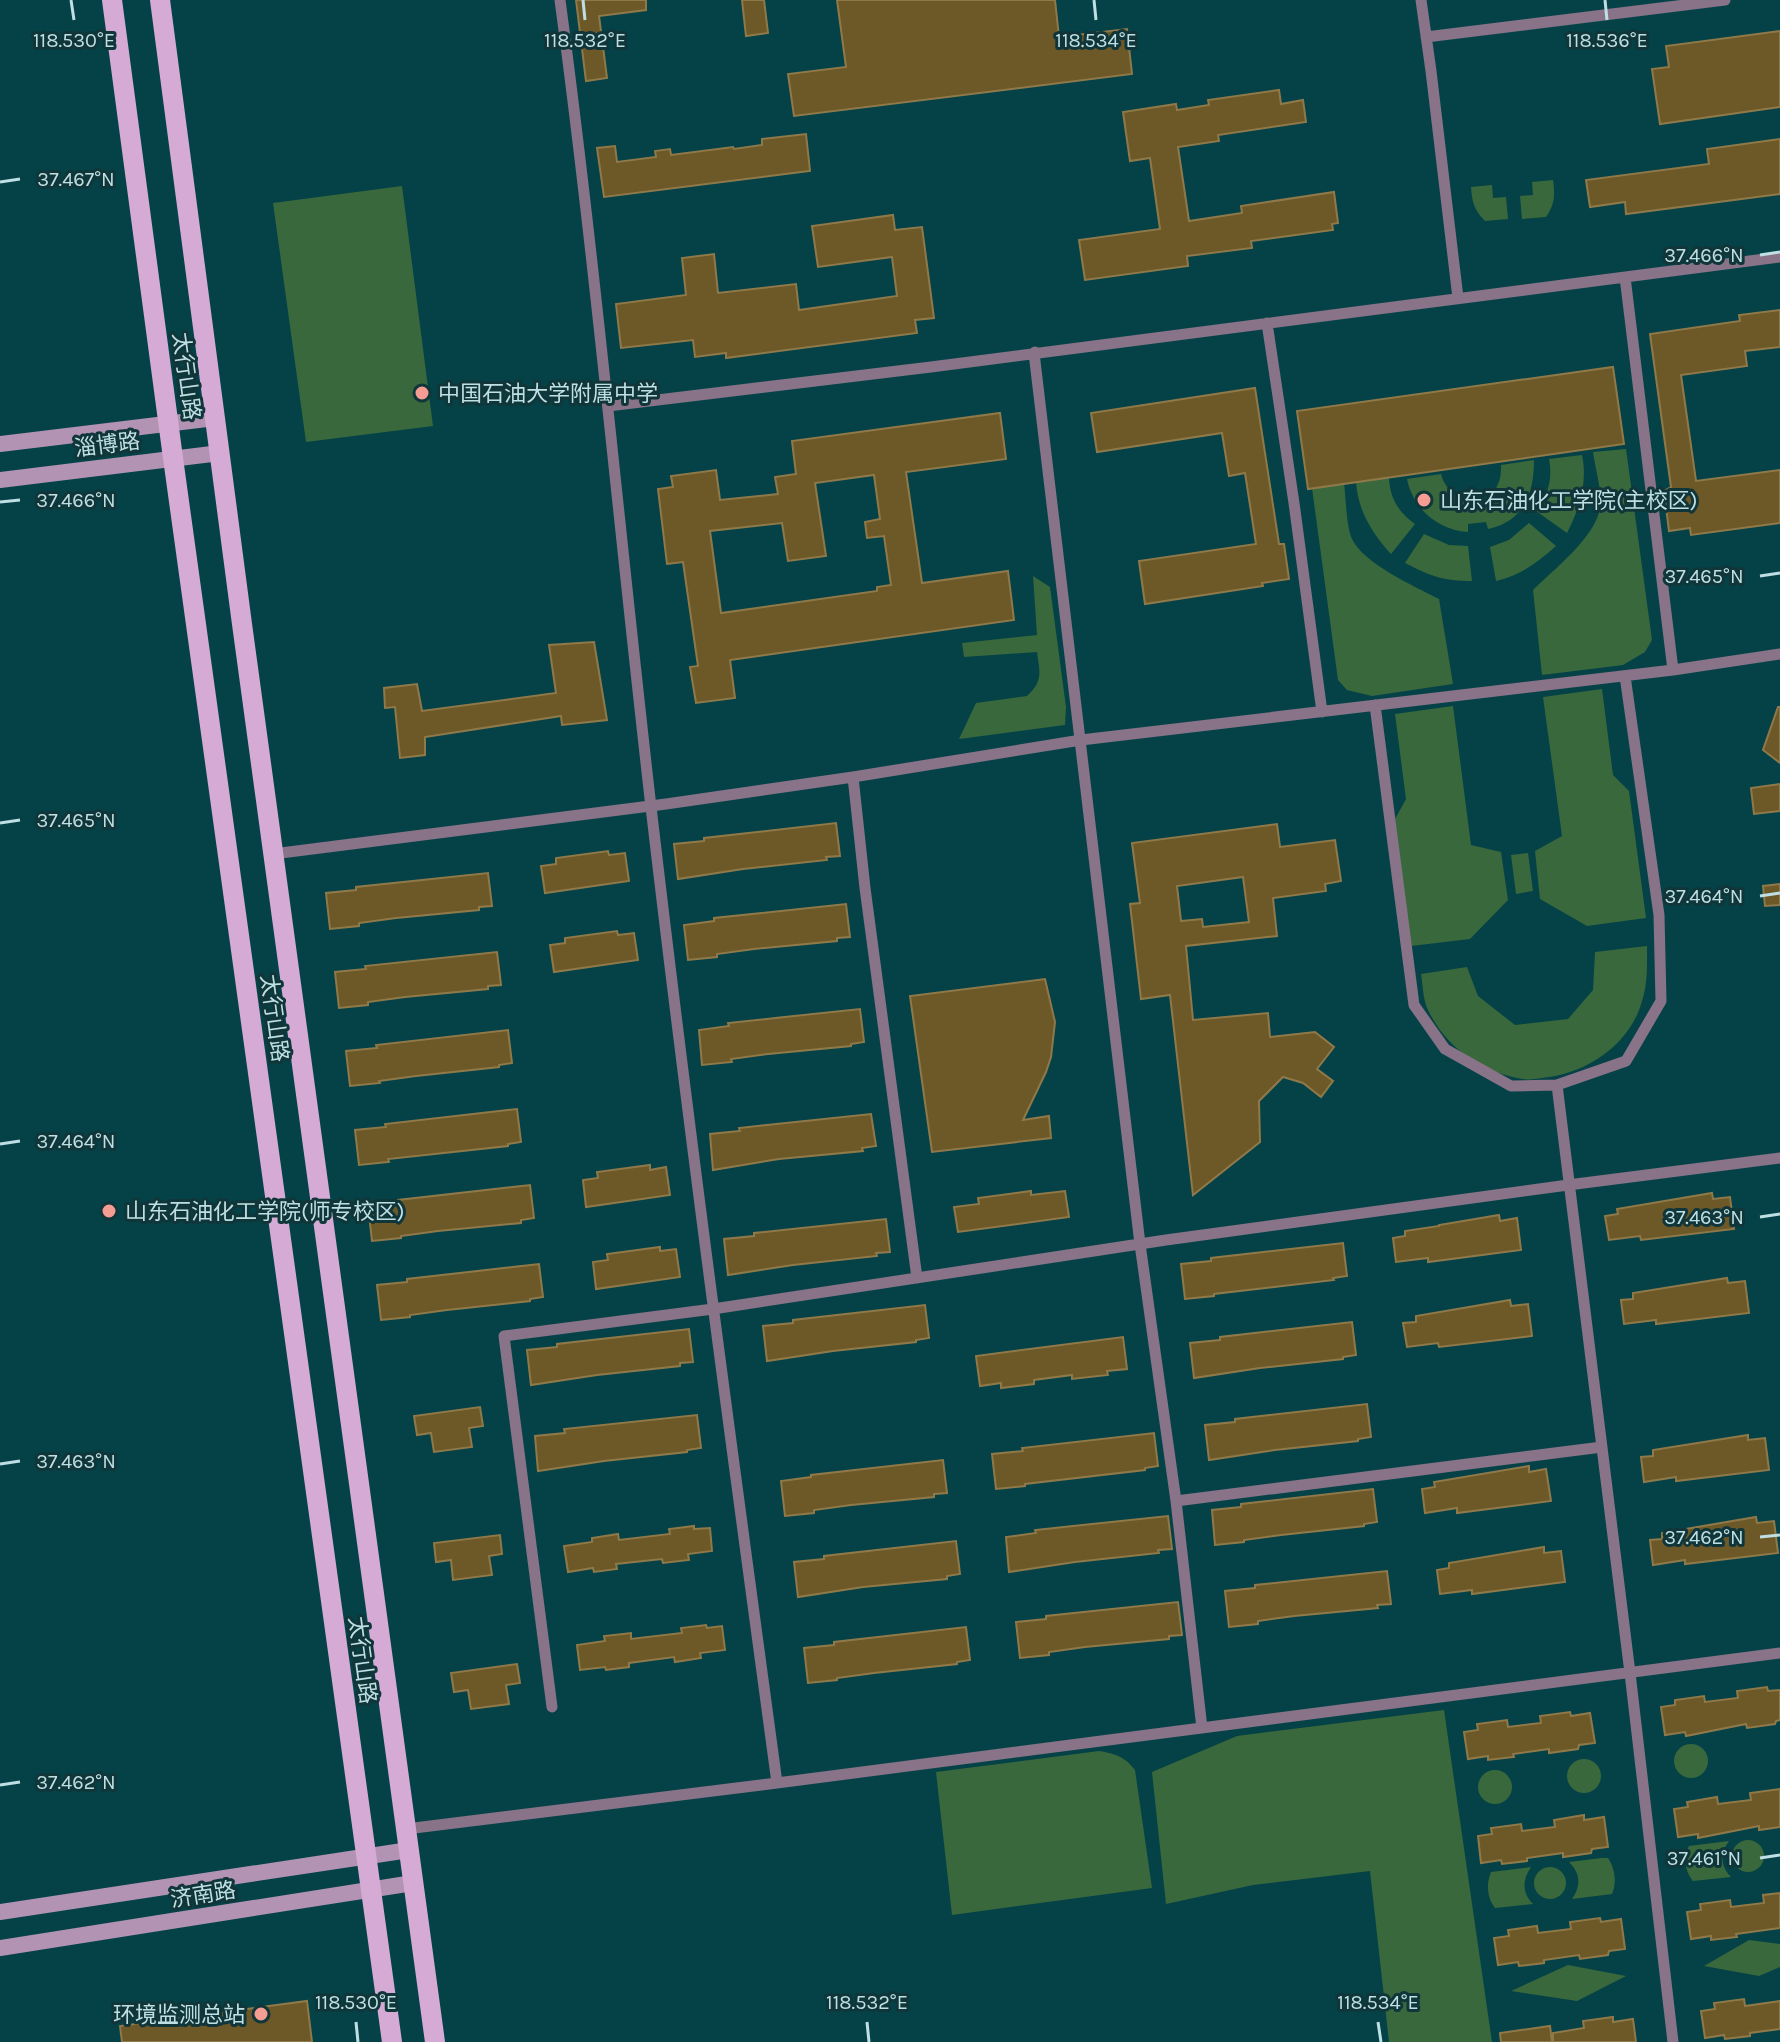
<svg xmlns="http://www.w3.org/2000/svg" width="1780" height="2042" viewBox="0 0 1780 2042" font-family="Karla,'Noto Sans SC',sans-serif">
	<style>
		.green { fill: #39683c }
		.building { fill: #6d5828; stroke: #8f7949; stroke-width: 2; fill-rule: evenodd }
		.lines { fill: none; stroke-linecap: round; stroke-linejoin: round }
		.lane { stroke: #887388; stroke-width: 11 }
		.secondary { stroke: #b393b4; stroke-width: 16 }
		.primary { stroke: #d5abd5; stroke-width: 20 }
		.ticks { fill: none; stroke: #bedfe3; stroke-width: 3 }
		.poi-dot { fill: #f59c93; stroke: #10363a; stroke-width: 3 }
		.labels { text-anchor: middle; stroke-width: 6; stroke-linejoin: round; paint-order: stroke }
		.street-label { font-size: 22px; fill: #bedfe3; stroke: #10363a }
		.poi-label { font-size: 22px; fill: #bedfe3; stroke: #10363a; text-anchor: start }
		.ticks-label { font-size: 20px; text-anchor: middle; fill: #bedfe3; stroke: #10363a; stroke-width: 6; stroke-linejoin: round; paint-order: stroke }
	</style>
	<rect width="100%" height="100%" fill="#054248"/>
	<path class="green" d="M1553,180C1555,195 1555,204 1546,217L1522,219L1520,196L1533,195L1532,182Z
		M1492,185L1493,198L1506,197L1508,219L1485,221C1474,210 1472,202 1471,187Z
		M402,186L433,426L306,442L273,203Z
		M1626,449L1652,640L1645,652L1623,665L1542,675L1533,590C1554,569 1595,538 1600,508C1603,494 1595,468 1593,452Z
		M1582,455C1588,483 1579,509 1567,533L1536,511C1548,495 1553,479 1549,459Z
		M1534,460C1534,494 1524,521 1488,529L1486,522L1468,524V532C1438,530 1413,509 1407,479L1441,474C1448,502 1486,515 1498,484C1501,478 1501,471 1501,465Z
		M1389,478C1390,498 1398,512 1415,524L1391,554C1372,533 1358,511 1356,482Z
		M1344,483C1346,498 1346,525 1352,539C1364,564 1414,586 1439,599L1453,684L1372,696L1347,690L1338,680L1312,488Z
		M1529,523L1556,546C1537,563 1521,575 1496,581L1490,547L1509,540Z
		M1424,534L1449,545L1468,546L1472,581C1444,581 1430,576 1405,563Z
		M1033,576L1050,587L1066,707L1065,725L959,739L976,703L1027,696C1043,681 1040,673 1037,652L964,657L962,643L1037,635Z
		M1602,689L1613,775L1629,791L1646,918L1587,926L1540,899L1535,851L1562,836L1543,697Z
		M1453,706L1471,845L1501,852L1508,900L1470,939L1411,946L1395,819L1406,799L1395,714Z
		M1528,853L1533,891L1516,894L1511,855Z
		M1647,946C1647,965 1648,983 1642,1001C1630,1045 1586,1074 1542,1078C1536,1079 1529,1080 1523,1079C1483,1073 1446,1048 1428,1010C1423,1000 1423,986 1421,974L1467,967L1478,996L1515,1025L1568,1019L1593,990L1595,952Z
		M1444,1710L1492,2042H1389L1370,1871L1253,1885L1166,1904L1152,1772L1237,1736Z
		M1674 1761a17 17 0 1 1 34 0a17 17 0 1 1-34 0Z
		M1099,1751C1116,1754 1124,1756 1135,1770L1152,1888L952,1915L936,1772Z
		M1567 1776a17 17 0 1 1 34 0a17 17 0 1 1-34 0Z
		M1478 1787a17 17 0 1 1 34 0a17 17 0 1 1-34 0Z
		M1732 1856a16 16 0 1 1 32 0a16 16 0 1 1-32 0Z
		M1729,1841C1720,1853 1720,1866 1731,1877L1693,1881C1685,1872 1683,1857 1689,1846Z
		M1602,1858H1608C1615,1868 1617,1883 1612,1894L1572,1899C1581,1886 1581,1874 1569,1862Z
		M1534 1883a16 16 0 1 1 32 0a16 16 0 1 1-32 0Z
		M1531,1867C1522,1880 1522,1893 1533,1904L1495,1908C1487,1898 1486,1884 1491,1872Z
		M1749,1940L1780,1944V1967L1759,1976L1704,1966Z
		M1568,1965L1626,1976L1577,2001L1511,1991Z"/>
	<path class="building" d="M576,0H646V10L599,16L607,78L586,81Z
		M742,0H764L768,33L746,36Z
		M837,0H1055L1059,37L1127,29L1132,74L794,116L788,74L846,67Z
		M1780,31V107L1660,124L1652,69L1669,67L1666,46Z
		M1279,90L1281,104L1303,100L1306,122L1218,135L1219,141L1178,147L1189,221L1242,213L1241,206L1334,192L1338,223L1332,224L1333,230L1251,241L1252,248L1187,256L1188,266L1085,280L1079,240L1160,229L1150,158L1130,161L1123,112L1176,104L1177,110L1209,105L1208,100Z
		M806,134L810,171L604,197L597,148L615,146L617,162L656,157L655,151L670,149L671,155L733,147L734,149L762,145V139Z
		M1780,139V194L1626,214L1625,202L1590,207L1586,180L1709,164L1707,149Z
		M893,215L895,230L922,227L934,318L915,320L917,333L726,358V353L695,357L693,340L621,348L616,304L686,295L682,258L714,254L718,293L796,284L799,310L897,296L892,257L818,267L812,226Z
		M1780,310V347L1745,351L1747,366L1681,375L1696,481L1780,470V523L1691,535L1690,528L1669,531L1664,491L1671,487L1650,334L1740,321L1739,315Z
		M1613,367L1624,444L1308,489L1297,411Z
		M1255,388L1279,544H1284L1289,579L1262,583L1263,586L1145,604L1139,561L1256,544L1245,473L1229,476L1222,433L1097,452L1091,413Z
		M1000,413L1006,459L906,472L922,583L1008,571L1014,620L730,660L735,698L696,703L690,667L698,666L683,562L667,564L658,489L673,487L671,476L716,470L720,500L778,494L775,477L796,474L792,441ZM874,475L880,519L865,522L867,538L884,536L891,585L877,587V591L721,613L710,531L782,523L788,561L826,556L815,483Z
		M594,642L607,720L562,725L561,716L425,737V755L400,758L395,707L385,708L384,688L417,684L422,711L556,693L549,645Z
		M1778,707H1780V763L1763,750Z
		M1780,784V811L1754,814L1751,788Z
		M836,823L840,856L826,857L827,860L743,869L678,879L674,844L704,841V838Z
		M1277,824L1280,847L1335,840L1341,881L1325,884L1326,891L1273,898L1277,936L1186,946L1193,1020L1268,1013L1270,1037L1315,1032L1334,1047L1317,1069L1333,1081L1321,1097L1303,1083L1283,1077L1259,1101L1260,1142L1193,1195L1170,995L1141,999L1130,904L1140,903L1132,843ZM1243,877L1249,922L1203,927L1202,919L1181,921L1177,886Z
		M608,851L609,855L625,853L629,881L545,893L541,866L556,864V858Z
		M488,873L492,906L479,907V910L396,918L359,923V926L330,929L326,893L356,890V887Z
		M1780,884V905L1765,906L1763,886Z
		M846,904L850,937L837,938V941L754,949L717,954V957L688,960L684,925L714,921V918Z
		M617,931L618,935L634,933L638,960L554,972L550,945L565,943V938Z
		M497,952L501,985L488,986V989L405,997L368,1002V1005L339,1008L335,972L366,969L365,966Z
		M1045,979L1055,1022L1051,1057L1046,1072L1023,1120L1049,1116L1051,1138L932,1152L910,996Z
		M860,1009L864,1042L851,1044V1046L768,1054L731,1059L732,1062L702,1065L699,1030L729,1026L728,1023Z
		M508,1030L512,1063L499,1065V1067L416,1076L379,1081L380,1083L350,1086L346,1051L377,1048L376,1045Z
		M517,1109L521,1142L508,1144V1146L388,1159L389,1162L359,1165L355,1130L386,1127L385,1124Z
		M871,1114L876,1146L862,1148L863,1151L779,1159L713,1170L710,1134L740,1131L739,1128Z
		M650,1165V1170L666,1167L670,1195L586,1207L583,1180L598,1178L597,1172Z
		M530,1185L534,1218L521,1220V1223L438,1231L401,1236V1238L372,1241L368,1206L398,1203V1200Z
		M1031,1191V1195L1065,1191L1069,1217L958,1232L954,1207L979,1204L978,1198Z
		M1712,1193L1713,1199L1730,1197L1734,1229L1641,1240L1640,1236L1609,1240L1605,1216L1618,1214L1617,1209Z
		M1499,1215L1500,1221L1517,1218L1521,1250L1428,1262V1258L1396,1262L1393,1238L1405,1236V1231L1439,1226V1225Z
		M886,1219L890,1252L876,1253L877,1256L793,1265L728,1275L724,1239L754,1236V1233Z
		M1343,1243L1347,1276L1333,1278L1334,1280L1214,1294V1296L1185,1299L1181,1264L1211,1261V1258Z
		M660,1247V1251L676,1249L680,1277L596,1289L593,1262L608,1260L607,1254Z
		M539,1264L543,1297L530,1299V1301L447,1310L410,1315V1317L381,1320L377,1285L407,1282V1279Z
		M1727,1278L1728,1283L1745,1281L1749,1313L1656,1324V1320L1624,1324L1621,1300L1633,1299V1293Z
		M1510,1300L1511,1306L1528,1304L1532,1336L1439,1347L1438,1343L1407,1347L1403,1323L1416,1322V1316Z
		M925,1305L929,1338L916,1340V1342L833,1351L767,1361L763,1326L793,1323V1320Z
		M1352,1322L1356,1355L1343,1357V1359L1260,1368L1194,1378L1190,1343L1220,1340V1337Z
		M689,1329L693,1362L680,1363V1366L597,1375L531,1385L527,1350L557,1347V1344Z
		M1123,1337L1127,1369L1107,1371L1108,1375L1072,1379V1375L1034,1380V1384L1001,1388V1383L980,1386L976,1356Z
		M1367,1404L1371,1437L1358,1439V1441L1275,1450L1209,1460L1205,1425L1235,1422V1419Z
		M480,1407L483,1426L469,1428L472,1447L434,1452L431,1433L417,1435L414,1416Z
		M697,1415L701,1448L687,1450V1452L604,1461L538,1471L535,1436L565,1433L564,1429Z
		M1154,1433L1158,1466L1145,1468V1470L1025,1484V1486L996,1489L992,1454L1023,1451L1022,1448Z
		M1748,1435V1440L1765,1438L1769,1470L1676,1481V1477L1644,1482L1641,1457L1653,1456V1450Z
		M943,1460L947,1493L934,1494V1497L851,1505L814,1510V1513L785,1516L781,1481L811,1477V1475Z
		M1529,1466V1472L1546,1469L1551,1501L1457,1513V1508L1425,1513L1422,1489L1435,1487L1434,1482Z
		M1373,1489L1377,1522L1364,1524V1526L1281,1535L1244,1540V1542L1215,1545L1212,1510L1241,1507V1504Z
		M1168,1516L1172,1549L1158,1550L1159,1553L1075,1562L1009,1572L1006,1537L1036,1533L1035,1530Z
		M1756,1517L1757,1523L1774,1521L1778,1553L1685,1564V1560L1653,1565L1650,1540L1662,1539V1533Z
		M694,1526V1529L710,1528L712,1551L688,1554L689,1560L663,1563L662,1559L616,1564L617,1569L594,1572L593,1568L568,1572L564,1546L592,1542V1538L618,1534L619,1540L670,1534L669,1529Z
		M500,1535L502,1554L489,1556L492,1575L453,1580L451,1560L436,1562L434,1543Z
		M956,1541L960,1574L947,1576V1579L863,1587L798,1597L794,1562L824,1559V1556Z
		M1544,1547V1553L1561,1551L1565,1582L1472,1594V1590L1440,1594L1437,1570L1449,1568V1563Z
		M1387,1571L1391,1604L1377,1605L1378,1608L1294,1616L1258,1621V1624L1229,1627L1225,1591L1255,1588V1585Z
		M1178,1602L1182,1635L1169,1636V1639L1085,1647L1049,1652V1655L1020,1658L1016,1622L1046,1619V1616Z
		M706,1625L707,1628L722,1626L725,1650L700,1653L701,1658L675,1662L674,1657L629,1663V1667L606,1670L605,1667L580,1670L577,1645L605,1641L604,1636L631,1633V1639L682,1633L681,1628Z
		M966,1627L970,1660L957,1662V1664L874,1673L837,1678V1680L808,1683L804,1648L834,1645V1642Z
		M517,1664L520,1683L506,1685L509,1704L471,1709L468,1690L454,1692L451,1673Z
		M1767,1687L1768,1691L1780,1690V1720L1776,1721L1775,1724L1747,1728L1746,1724L1686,1736L1685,1732L1665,1735L1661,1707L1675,1705V1700L1704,1696L1705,1702L1738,1698L1737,1691Z
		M1570,1712L1571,1716L1590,1713L1595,1743L1579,1745L1578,1749L1549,1753V1749L1513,1754L1514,1757L1488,1760V1756L1468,1759L1464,1732L1478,1730L1477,1724L1507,1720L1508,1727L1541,1723L1540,1716Z
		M1780,1789V1827L1759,1830V1826L1698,1838V1834L1678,1837L1674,1809L1688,1807L1687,1802L1717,1797L1718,1804L1751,1800L1750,1793Z
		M1584,1815V1820L1604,1817L1608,1847L1592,1849L1591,1853L1563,1857V1853L1527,1858V1861L1502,1864L1501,1860L1481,1863L1478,1836L1492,1834L1491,1828L1521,1824L1522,1831L1555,1827L1554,1820Z
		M1780,1893V1928L1736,1934L1737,1937L1711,1940V1936L1691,1939L1687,1912L1701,1910L1700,1904L1730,1900L1731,1907L1764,1903L1763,1895Z
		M1600,1918L1601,1922L1621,1919L1625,1949L1609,1951L1608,1955L1580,1959L1579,1955L1544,1960V1963L1519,1966L1518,1962L1498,1965L1494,1938L1509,1936L1508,1930L1537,1926L1538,1933L1571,1929L1570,1922Z
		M1744,1999L1745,2006L1780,2001V2029L1750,2033V2036L1725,2039L1724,2035L1705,2038L1701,2011L1715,2009L1714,2003Z
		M307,2001L312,2042H122L120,2026Z
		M1613,2017V2022L1633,2019L1636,2042H1553V2033L1584,2028L1583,2021Z
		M1550,2026L1552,2042H1501L1500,2033Z"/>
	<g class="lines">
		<path class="lane" d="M560,0C596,269 620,538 651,807C689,1133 733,1458 777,1783
			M1421,0L1431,71L1458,298
			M1426,37L1725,0
			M1625,277L1673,670
			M1267,323L1294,503L1322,712
			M1035,352L1034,353L1140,1244L1176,1501L1202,1728
			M608,406L931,367L1780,257
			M1375,705L1414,1005L1445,1049L1511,1086L1557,1085L1626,1061L1661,1001L1659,915L1625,676
			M853,777L865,888L917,1278
			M273,854L666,804L853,777L1081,740L1673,670L1780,654
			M1557,1085L1630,1673L1673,2042
			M1176,1501L1602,1447
			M552,1707L504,1336L713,1309L1166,1240L1568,1185L1780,1158
			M406,1829L777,1783L1780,1653"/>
		<path class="secondary" d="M0,444L215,418
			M0,480L220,453
			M0,1912L409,1850
			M0,1948L413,1883"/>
		<path class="primary" d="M112,0L173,458L392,2042
			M160,0L242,624L435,2042"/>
	</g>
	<path class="ticks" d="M71,0L74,20M583,0L585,20M1094,0L1096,20M1605,0L1607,20M0,182L20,179M1760,255L1780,252M0,502L20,500M1760,576L1780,573M0,823L20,820M1760,896L1780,893M0,1144L20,1141M1760,1217L1780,1214M0,1464L20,1461M1760,1537L1780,1535M0,1785L20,1782M1760,1858L1780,1855M356,2022L358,2042M867,2022L869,2042M1378,2022L1381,2042"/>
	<g class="poi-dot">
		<circle cx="422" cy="393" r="8"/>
		<circle cx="1424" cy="500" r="8"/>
		<circle cx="109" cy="1211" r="8"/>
		<circle cx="261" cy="2014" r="8"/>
	</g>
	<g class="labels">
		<g class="street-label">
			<text transform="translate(187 376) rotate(82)" y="8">太行山路</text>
			<text transform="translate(107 444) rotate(-7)" y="8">淄博路</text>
			<text transform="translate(275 1018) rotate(82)" y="8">太行山路</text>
			<text transform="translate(363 1660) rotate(82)" y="8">太行山路</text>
			<text transform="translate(203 1894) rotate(-9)" y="8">济南路</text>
		</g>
		<g class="poi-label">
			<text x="438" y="401">中国石油大学附属中学</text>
			<text x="1440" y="508">山东石油化工学院(主校区)</text>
			<text x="125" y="1219">山东石油化工学院(师专校区)</text>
			<text x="245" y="2022" text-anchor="end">环境监测总站</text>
		</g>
	</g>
	<g class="ticks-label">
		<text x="74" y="47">118.530°E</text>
		<text x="585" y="47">118.532°E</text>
		<text x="1096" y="47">118.534°E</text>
		<text x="1607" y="47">118.536°E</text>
		<text x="76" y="186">37.467°N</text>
		<text x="1704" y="262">37.466°N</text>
		<text x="76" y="507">37.466°N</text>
		<text x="1704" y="583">37.465°N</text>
		<text x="76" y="827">37.465°N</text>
		<text x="1704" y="903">37.464°N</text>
		<text x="76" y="1148">37.464°N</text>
		<text x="1704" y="1224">37.463°N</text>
		<text x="76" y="1468">37.463°N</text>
		<text x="1704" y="1544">37.462°N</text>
		<text x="76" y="1789">37.462°N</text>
		<text x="1704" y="1865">37.461°N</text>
		<text x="356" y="2009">118.530°E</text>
		<text x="867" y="2009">118.532°E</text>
		<text x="1378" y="2009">118.534°E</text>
	</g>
</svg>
